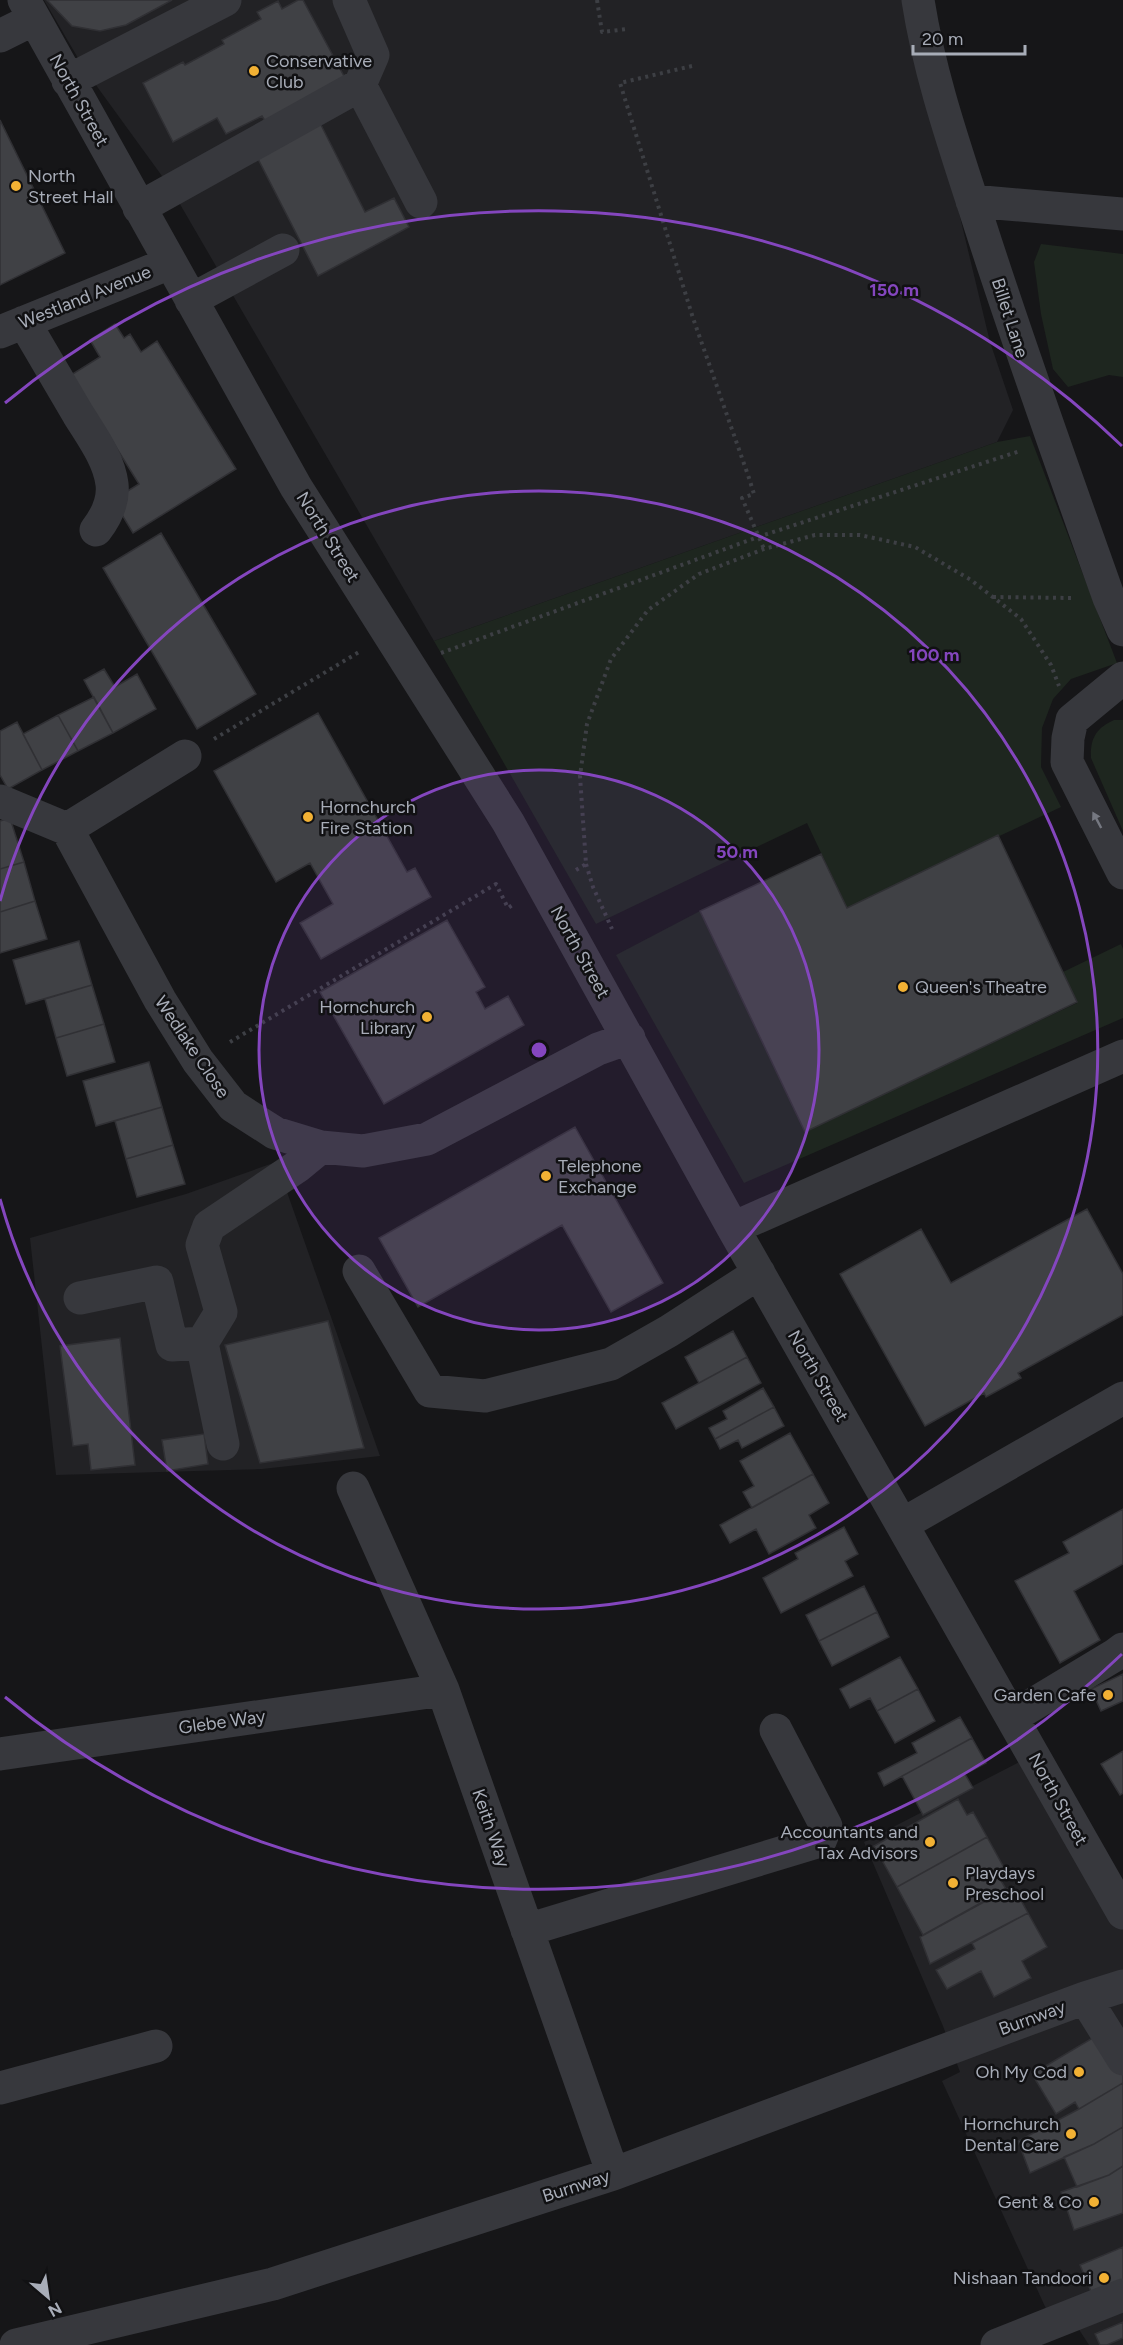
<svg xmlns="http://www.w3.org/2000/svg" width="1123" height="2345" viewBox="0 0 1123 2345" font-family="Figtree,sans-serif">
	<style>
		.built { fill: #222225 }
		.green { fill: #1e261f }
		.building { fill: #404145; stroke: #303034; stroke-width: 1.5 }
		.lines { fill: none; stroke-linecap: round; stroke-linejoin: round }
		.path { stroke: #3d3f44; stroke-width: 4; stroke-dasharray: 3 4.5; stroke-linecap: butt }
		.minor { stroke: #37383d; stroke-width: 33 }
		.oneway { fill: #757881 }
		.ring { fill: none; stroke: #8446be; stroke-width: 3 }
		.poi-dot { fill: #f2b134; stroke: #111113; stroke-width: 2 }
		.labels { text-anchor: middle; stroke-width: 5; stroke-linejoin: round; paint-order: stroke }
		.poi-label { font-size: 18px; fill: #a8adb8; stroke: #111113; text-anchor: end }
		.street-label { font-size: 18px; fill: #a8adb8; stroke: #111113 }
		.centre { fill: #8446be; stroke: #111113; stroke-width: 3 }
		.ring-label { font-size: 18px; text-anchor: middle; font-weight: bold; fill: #8446be; stroke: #111113; stroke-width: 5; stroke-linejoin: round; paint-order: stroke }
	</style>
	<rect width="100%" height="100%" fill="#161618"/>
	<path class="built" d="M44,0H908L990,342L1013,410L997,442L434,641L170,187L85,70Z
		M279,1161L287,1192L380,1456L262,1469L56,1475L30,1238L186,1194Z
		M1033,1755L1123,1913V2345H1089L1078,2328L1058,2335L942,2081L960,2072L943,2026L864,1842Z"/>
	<path class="green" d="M1041,244L1123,254V377L1109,375L1068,387L1053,369L1041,314L1034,262Z
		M1030,436L1117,663L1071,679L1053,699L1042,728L1041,767L1061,807L847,908L807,823L596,924L434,641L997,442Z
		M1114,720H1123V831L1091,758C1090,739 1096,728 1114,720Z
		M700,911L805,1131L1077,1003L1063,972L1121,944L1123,949V1018L744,1183L616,955Z"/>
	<path class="building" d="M47,0H172L126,25L100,31L72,26Z
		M298,0H303L345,78L265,121L262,116L226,134L217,118L173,142L143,83L183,62L185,65L224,44L222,40L261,19L257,12L278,1L282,9Z
		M318,119L365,212L394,198L409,227L318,276L254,151Z
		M0,120L65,253L0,285Z
		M115,324L124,338L130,334L141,352L157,341L236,469L133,533L113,500L139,484L71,375L100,357L90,340Z
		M161,533L256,694L197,729L103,568Z
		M104,669L115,687L137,674L156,709L113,733L84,680Z
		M94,697L113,733L78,751L58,715Z
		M318,713L407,872L415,868L431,897L321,959L300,923L333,904L310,863L276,882L214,771Z
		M58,715L78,751L42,770L23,734Z
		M17,722L42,770L8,789L0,775V731Z
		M10,818L24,862L0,869V821Z
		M998,835L1077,1002L805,1132L700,911L821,854L847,908Z
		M24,862L35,901L0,912V869Z
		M35,901L47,939L0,953V912Z
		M447,920L485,987L476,992L485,1009L508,996L524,1025L384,1104L320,992Z
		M79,941L92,985L26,1004L13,960Z
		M92,985L104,1024L56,1038L45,999Z
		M104,1024L115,1062L67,1076L56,1038Z
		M149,1062L162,1107L96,1126L83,1081Z
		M162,1107L173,1145L126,1159L115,1121Z
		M575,1127L663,1283L611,1312L562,1225L418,1307L379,1238Z
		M173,1145L185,1184L137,1197L126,1159Z
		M1087,1209L1123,1274V1315L1018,1373L1021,1378L986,1397L984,1393L925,1426L840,1274L921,1229L951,1283Z
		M328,1321L364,1448L260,1463L225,1345Z
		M733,1331L747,1357L699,1383L685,1357Z
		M120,1338L135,1465L91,1470L88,1444L73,1446L60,1346Z
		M747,1357L761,1383L676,1429L662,1403Z
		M763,1388L774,1407L715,1439L709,1428L727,1419L723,1411Z
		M774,1407L784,1426L742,1448L738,1440L720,1449L715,1439Z
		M790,1433L813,1474L752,1508L743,1492L754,1486L740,1461Z
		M204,1434L208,1464L167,1471L162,1440Z
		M813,1474L829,1503L809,1515L816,1528L769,1554L756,1529L730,1543L720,1525Z
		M1123,1509V1564L1074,1591L1100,1640L1060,1663L1015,1581L1069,1553L1063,1542Z
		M844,1527L858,1554L845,1561L853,1576L781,1613L763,1578L798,1559L795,1553Z
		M864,1586L877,1612L819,1641L806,1615Z
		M877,1612L889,1637L832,1666L819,1641Z
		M900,1657L918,1689L877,1711L870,1698L850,1708L840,1689Z
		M1123,1674V1701L1101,1711L1091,1689Z
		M918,1689L935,1721L895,1743L877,1711Z
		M960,1717L972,1738L884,1786L878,1773L917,1753L912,1743Z
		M972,1738L986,1763L965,1774L973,1788L923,1815L902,1776Z
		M1123,1751V1793L1120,1795L1101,1764Z
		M958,1799L967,1815L973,1812L987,1837L897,1887L874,1846Z
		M987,1837L1008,1875L1000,1879L1006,1889L923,1935L897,1887Z
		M1013,1886L1028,1913L930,1964L920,1937Z
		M1028,1913L1047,1947L1022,1961L1031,1978L994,1997L981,1971L947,1989L936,1970L975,1949L972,1943Z
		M1101,2033L1123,2070V2083L1079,2109L1075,2102L1056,2114L1032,2074Z
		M1123,2083V2127L1094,2144L1030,2173L1018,2141L1079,2109Z
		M1123,2127V2166L1109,2175L1077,2187L1064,2157L1094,2144Z
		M1123,2166V2213L1074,2230L1061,2192L1109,2175Z
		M1123,2247V2290L1095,2301L1080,2265Z
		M1123,2322V2338L1107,2345H1100L1095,2334Z"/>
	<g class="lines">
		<path class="path" d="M597,0L602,32L627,29
			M692,66L620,83L693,318L749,478L754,494L742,498L764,549
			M993,597L1073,598
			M441,653L758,537L1020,451
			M214,739L359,652
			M586,864L593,887L612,929
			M576,870L586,864L580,776L587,724L611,659L648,610L699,574L764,549L815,535H860L915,547L971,580L1021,619L1051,665L1059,686
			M230,1042L496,884L508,908L514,904"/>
		<path class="minor" d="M24,0L296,487L508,822L733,1228L1123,1913
			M349,0L373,55L360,85L421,202
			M918,0C930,78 957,153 981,228C1021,352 1065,475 1109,598L1123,630
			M0,36L34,19
			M68,81L225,0
			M972,201L1123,214
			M139,208L360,85
			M191,300L283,250
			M24,322C42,353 60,383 78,414C91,435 109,459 112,484C114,502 106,517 96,530
			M0,332L170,263
			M1123,678L1072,720L1068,738L1067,762L1123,873
			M185,756L67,829L160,1000L198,1061L233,1106L275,1133L321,1147L363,1151L427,1139L598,1049L629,1038
			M0,801L67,829
			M733,1228L1123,1056
			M359,1271L430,1391L485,1396L611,1364L669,1331L759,1273
			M80,1298L157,1282L172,1345L202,1343
			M223,1444L202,1343L221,1312L202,1245L209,1226L298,1166L321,1147
			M353,1488L443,1690L613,2174
			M903,1524L1123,1398
			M1012,1717L1115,1655L1123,1649
			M0,1754L443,1690
			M527,1930L820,1841L826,1826L776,1730
			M1085,1998L1123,2059
			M0,2088L156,2046
			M16,2345L273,2284L613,2174L1085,1998L1123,1986
			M997,2345L1123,2295"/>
	</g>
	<defs><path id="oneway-solid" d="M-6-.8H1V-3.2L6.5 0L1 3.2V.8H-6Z" transform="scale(1.5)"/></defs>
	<use class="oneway" href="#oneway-solid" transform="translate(1097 820) rotate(-118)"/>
	<circle cx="539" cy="1050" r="280" fill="#8446be" fill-opacity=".12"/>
	<g class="ring">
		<circle cx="539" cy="1050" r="280"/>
		<path d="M0 901A559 559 0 1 1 0 1199"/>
		<path d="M1122 1654A839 839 0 0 1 5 1697M5 403A839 839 0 0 1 1122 446"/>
	</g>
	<g class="poi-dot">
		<circle cx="254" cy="71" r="6"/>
		<circle cx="16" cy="186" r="6"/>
		<circle cx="308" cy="817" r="6"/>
		<circle cx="903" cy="987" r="6"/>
		<circle cx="427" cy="1017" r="6"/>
		<circle cx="546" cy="1176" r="6"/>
		<circle cx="1108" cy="1695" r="6"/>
		<circle cx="930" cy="1842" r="6"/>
		<circle cx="953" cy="1883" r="6"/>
		<circle cx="1079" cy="2072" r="6"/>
		<circle cx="1071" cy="2134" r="6"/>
		<circle cx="1094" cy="2202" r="6"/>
		<circle cx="1104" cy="2278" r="6"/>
	</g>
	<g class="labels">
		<g class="poi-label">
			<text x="266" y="67" text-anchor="start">Conservative<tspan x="266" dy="21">Club</tspan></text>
			<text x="28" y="182" text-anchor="start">North<tspan x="28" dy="21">Street Hall</tspan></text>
			<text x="320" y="813" text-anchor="start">Hornchurch<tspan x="320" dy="21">Fire Station</tspan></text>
			<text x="915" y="993" text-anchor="start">Queen's Theatre</text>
			<text x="415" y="1013">Hornchurch<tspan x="415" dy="21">Library</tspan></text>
			<text x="558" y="1172" text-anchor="start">Telephone<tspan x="558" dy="21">Exchange</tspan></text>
			<text x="1096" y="1701">Garden Cafe</text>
			<text x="918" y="1838">Accountants and<tspan x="918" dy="21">Tax Advisors</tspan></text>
			<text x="965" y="1879" text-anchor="start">Playdays<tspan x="965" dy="21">Preschool</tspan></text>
			<text x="1067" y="2078">Oh My Cod</text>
			<text x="1059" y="2130">Hornchurch<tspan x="1059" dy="21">Dental Care</tspan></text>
			<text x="1082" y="2208">Gent &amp; Co</text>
			<text x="1092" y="2284">Nishaan Tandoori</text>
		</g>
		<g class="street-label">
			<text transform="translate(79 100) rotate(61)" y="6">North Street</text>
			<text transform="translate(85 297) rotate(-22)" y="6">Westland Avenue</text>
			<text transform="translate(1010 318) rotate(72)" y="6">Billet Lane</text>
			<text transform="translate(328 537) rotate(58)" y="6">North Street</text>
			<text transform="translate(580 952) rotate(61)" y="6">North Street</text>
			<text transform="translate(192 1047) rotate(56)" y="6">Wedlake Close</text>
			<text transform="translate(818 1376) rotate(60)" y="6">North Street</text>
			<text transform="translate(222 1722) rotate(-8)" y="6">Glebe Way</text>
			<text transform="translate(1058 1799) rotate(61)" y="6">North Street</text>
			<text transform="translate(491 1828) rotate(71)" y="6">Keith Way</text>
			<text transform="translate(1032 2018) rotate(-20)" y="6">Burnway</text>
			<text transform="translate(576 2186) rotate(-18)" y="6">Burnway</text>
		</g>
	</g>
	<circle cx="539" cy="1050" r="9" class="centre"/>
	<g class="ring-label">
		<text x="894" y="296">150 m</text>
		<text x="934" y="661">100 m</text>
		<text x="737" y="858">50 m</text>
	</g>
	<g transform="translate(48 2297) rotate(151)" stroke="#111113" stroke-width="4.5" paint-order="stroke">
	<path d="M0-4.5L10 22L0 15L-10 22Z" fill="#a8adb8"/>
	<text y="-9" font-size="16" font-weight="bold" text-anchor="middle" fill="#a8adb8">N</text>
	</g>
	<path d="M913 45v9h112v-9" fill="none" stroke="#a8adb8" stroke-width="3"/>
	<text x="922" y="45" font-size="18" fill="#a8adb8" stroke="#111113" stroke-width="4.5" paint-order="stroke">20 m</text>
</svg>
